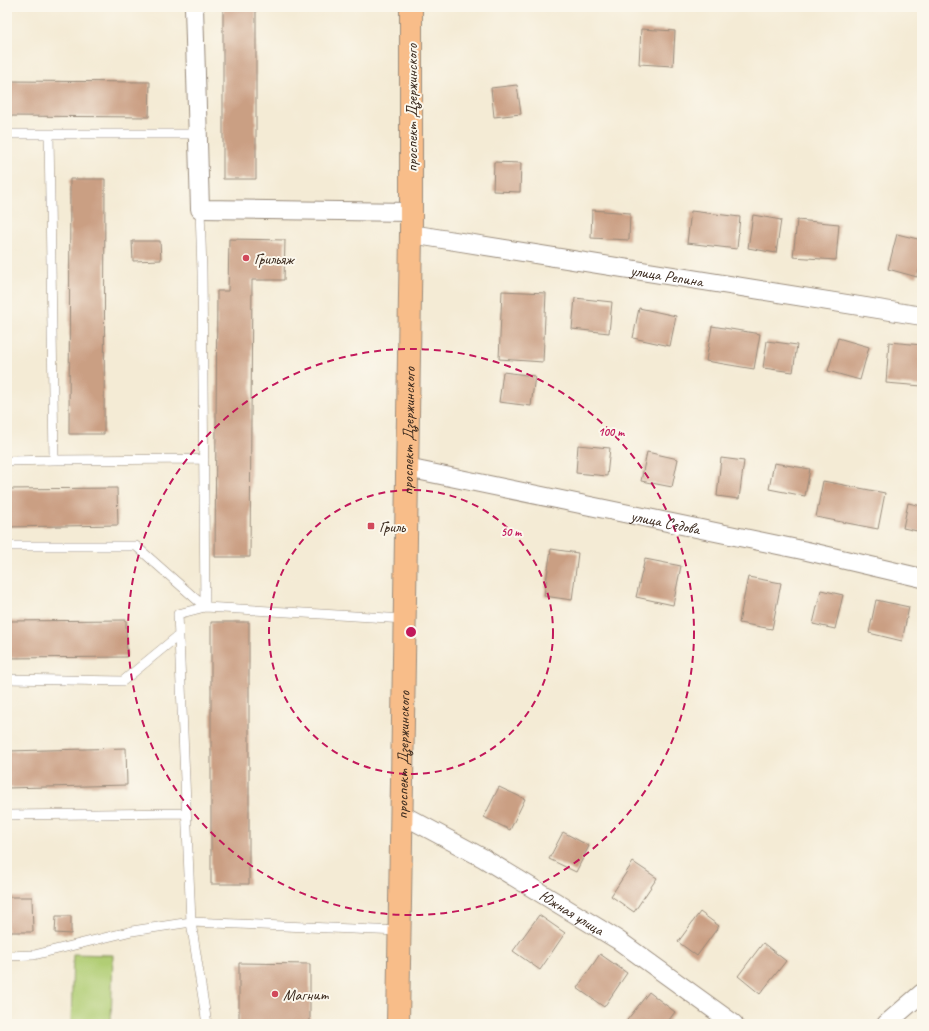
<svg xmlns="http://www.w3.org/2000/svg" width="929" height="1031" viewBox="0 0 929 1031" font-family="Caveat,sans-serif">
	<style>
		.green { fill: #b1cd74; stroke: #767c49 }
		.building { fill: #ca9f83 }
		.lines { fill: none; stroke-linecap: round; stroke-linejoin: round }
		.service-casing { stroke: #988a7a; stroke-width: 10 }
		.minor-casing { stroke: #988a7a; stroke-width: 20 }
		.primary-casing { stroke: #988a7a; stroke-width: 24 }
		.service { stroke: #fff; stroke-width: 9 }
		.minor { stroke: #fff; stroke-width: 18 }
		.primary { stroke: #f8bd89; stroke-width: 22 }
		.ring { fill: none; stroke: #c2185b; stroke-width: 2; stroke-dasharray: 7 5 }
		.poi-dot { fill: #d1495b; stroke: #fbf7ec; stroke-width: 1.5 }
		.labels { text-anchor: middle; stroke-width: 4; stroke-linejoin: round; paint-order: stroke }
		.street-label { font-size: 16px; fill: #3b2a1e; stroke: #fbf7ec }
		.poi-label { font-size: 16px; fill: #3b2a1e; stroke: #fbf7ec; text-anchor: start }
		.centre { fill: #c2185b; stroke: #fbf7ec; stroke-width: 2 }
		.ring-label { font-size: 12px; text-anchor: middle; font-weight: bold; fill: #c2185b; stroke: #fbf7ec; stroke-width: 4; stroke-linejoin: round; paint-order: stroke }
	</style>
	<rect width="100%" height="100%" fill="#fbf7ec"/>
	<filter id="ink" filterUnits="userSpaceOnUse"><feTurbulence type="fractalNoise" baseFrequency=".025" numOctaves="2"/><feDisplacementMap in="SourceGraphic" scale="8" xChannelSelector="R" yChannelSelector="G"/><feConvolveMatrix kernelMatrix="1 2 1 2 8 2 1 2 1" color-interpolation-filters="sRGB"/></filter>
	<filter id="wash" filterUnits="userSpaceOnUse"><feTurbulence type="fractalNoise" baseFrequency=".012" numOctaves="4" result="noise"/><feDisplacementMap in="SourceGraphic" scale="16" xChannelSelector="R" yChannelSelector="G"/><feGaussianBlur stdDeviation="0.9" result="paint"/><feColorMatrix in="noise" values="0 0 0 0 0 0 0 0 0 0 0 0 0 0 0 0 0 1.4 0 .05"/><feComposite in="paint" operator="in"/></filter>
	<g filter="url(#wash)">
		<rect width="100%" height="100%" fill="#f4ebd5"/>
		<path class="green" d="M73,954L113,955L111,1024H71Z"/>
		<g id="blocks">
			<path class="building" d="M223,7H256V179H223Z
				M641,29L675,31L673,66L639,64Z
				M7,81L150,82L149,117L7,116Z
				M517,85L521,114L494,117L491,88Z
				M494,162L521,163L520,192L493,191Z
				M70,179H105L104,434H69Z
				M592,210L630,213L629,240L591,238Z
				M691,211L740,217L737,249L687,243Z
				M753,215L781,220L776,253L748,248Z
				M797,220L839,224L836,260L793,257Z
				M897,234L922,240V261L917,277L888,269Z
				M229,239L285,240L284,280H252L250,557H215L217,291H228Z
				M132,241H160L161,260L133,261Z
				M502,291L546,293L543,362L499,359Z
				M575,298L612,302L609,333L572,329Z
				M639,308L676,316L670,346L633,338Z
				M712,326L760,334L754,369L706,361Z
				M838,338L869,347L860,380L828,371Z
				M767,341L797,345L793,372L763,368Z
				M889,342L922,345V386L886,383Z
				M503,372L535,376L531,406L499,402Z
				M578,445L610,448L607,476L576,473Z
				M647,452L678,459L672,487L641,481Z
				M721,458L744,461L739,499L717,496Z
				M774,463L810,469L805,496L769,489Z
				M823,481L885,493L878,529L816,517Z
				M117,488L118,525L7,527V489Z
				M908,503L922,506V532L903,528Z
				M551,549L578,553L572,600L544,596Z
				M645,559L681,566L673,605L636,597Z
				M748,577L781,583L772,629L739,623Z
				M821,590L843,595L835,629L813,624Z
				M876,600L909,607L902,641L869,633Z
				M126,620L127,657L7,658V621Z
				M211,622H249V884H211Z
				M126,748L127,785L7,788V751Z
				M499,787L525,799L510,830L484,817Z
				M563,832L589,846L576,872L549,859Z
				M633,862L657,878L634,912L611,896Z
				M7,897H32L33,932H7Z
				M700,912L719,926L697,956L678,942Z
				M539,915L565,933L540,970L513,951Z
				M56,916H71V934L55,933Z
				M763,943L786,961L760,994L738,976Z
				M600,954L627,973L604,1007L577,988Z
				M239,963L310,964V1024H239Z
				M649,992L675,1012L666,1024H624Z"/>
		</g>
	</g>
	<g filter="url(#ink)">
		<use href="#blocks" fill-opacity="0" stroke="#988a7a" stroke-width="1"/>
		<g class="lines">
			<defs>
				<path id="service" d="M7,134H198
					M49,134L54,460L204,459
					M200,209L202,271L205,607L178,614L191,922L207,1024
					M7,461L54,460
					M7,546H136L205,607L405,619
					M7,679L123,681L179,635
					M7,815L186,813
					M7,956L34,955L132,931L191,922L399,931"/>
				<g id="minor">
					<path d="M194,7L200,209L411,212"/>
					<path id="s1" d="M411,234L922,316"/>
					<path id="s2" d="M407,468L807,551L922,578"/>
					<path id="s3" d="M401,814L483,858L618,940L734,1024"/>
					<path d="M886,1024L922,993"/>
				</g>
				<g id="primary">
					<path id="s4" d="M398,1024L411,234V7"/>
				</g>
			</defs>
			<use href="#service" class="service-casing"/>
			<use href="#minor" class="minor-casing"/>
			<use href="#primary" class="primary-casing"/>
			<use href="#service" class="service"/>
			<use href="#minor" class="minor"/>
			<use href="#primary" class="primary"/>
		</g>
	</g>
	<g class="ring">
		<circle cx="411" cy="632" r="142"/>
		<circle cx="411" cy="632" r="283"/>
	</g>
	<g class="poi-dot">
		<circle cx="246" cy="258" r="4"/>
		<rect x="367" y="522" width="8" height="8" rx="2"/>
		<circle cx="275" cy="994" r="4"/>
	</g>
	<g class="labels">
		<g class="street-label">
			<text transform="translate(411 108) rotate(-90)" y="6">проспект Дзержинского</text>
			<text dy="6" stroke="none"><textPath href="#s1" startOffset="259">улица Репина</textPath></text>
			<text dy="6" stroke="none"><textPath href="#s4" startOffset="593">проспект Дзержинского</textPath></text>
			<text dy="6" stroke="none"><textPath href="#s2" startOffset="264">улица Седова</textPath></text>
			<text dy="6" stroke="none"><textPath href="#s4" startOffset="269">проспект Дзержинского</textPath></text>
			<text dy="6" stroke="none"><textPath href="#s3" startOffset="197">Южная улица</textPath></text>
		</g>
		<g class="poi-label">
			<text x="254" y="264">Грильяж</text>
			<text x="379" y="532">Гриль</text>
			<text x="283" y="1000">Магнит</text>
		</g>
	</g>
	<circle cx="411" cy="632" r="6" class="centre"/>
	<g class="ring-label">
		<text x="611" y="436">100 m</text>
		<text x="511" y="536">50 m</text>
	</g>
	<rect width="929" height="1031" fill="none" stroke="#fbf7ec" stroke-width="24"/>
</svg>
